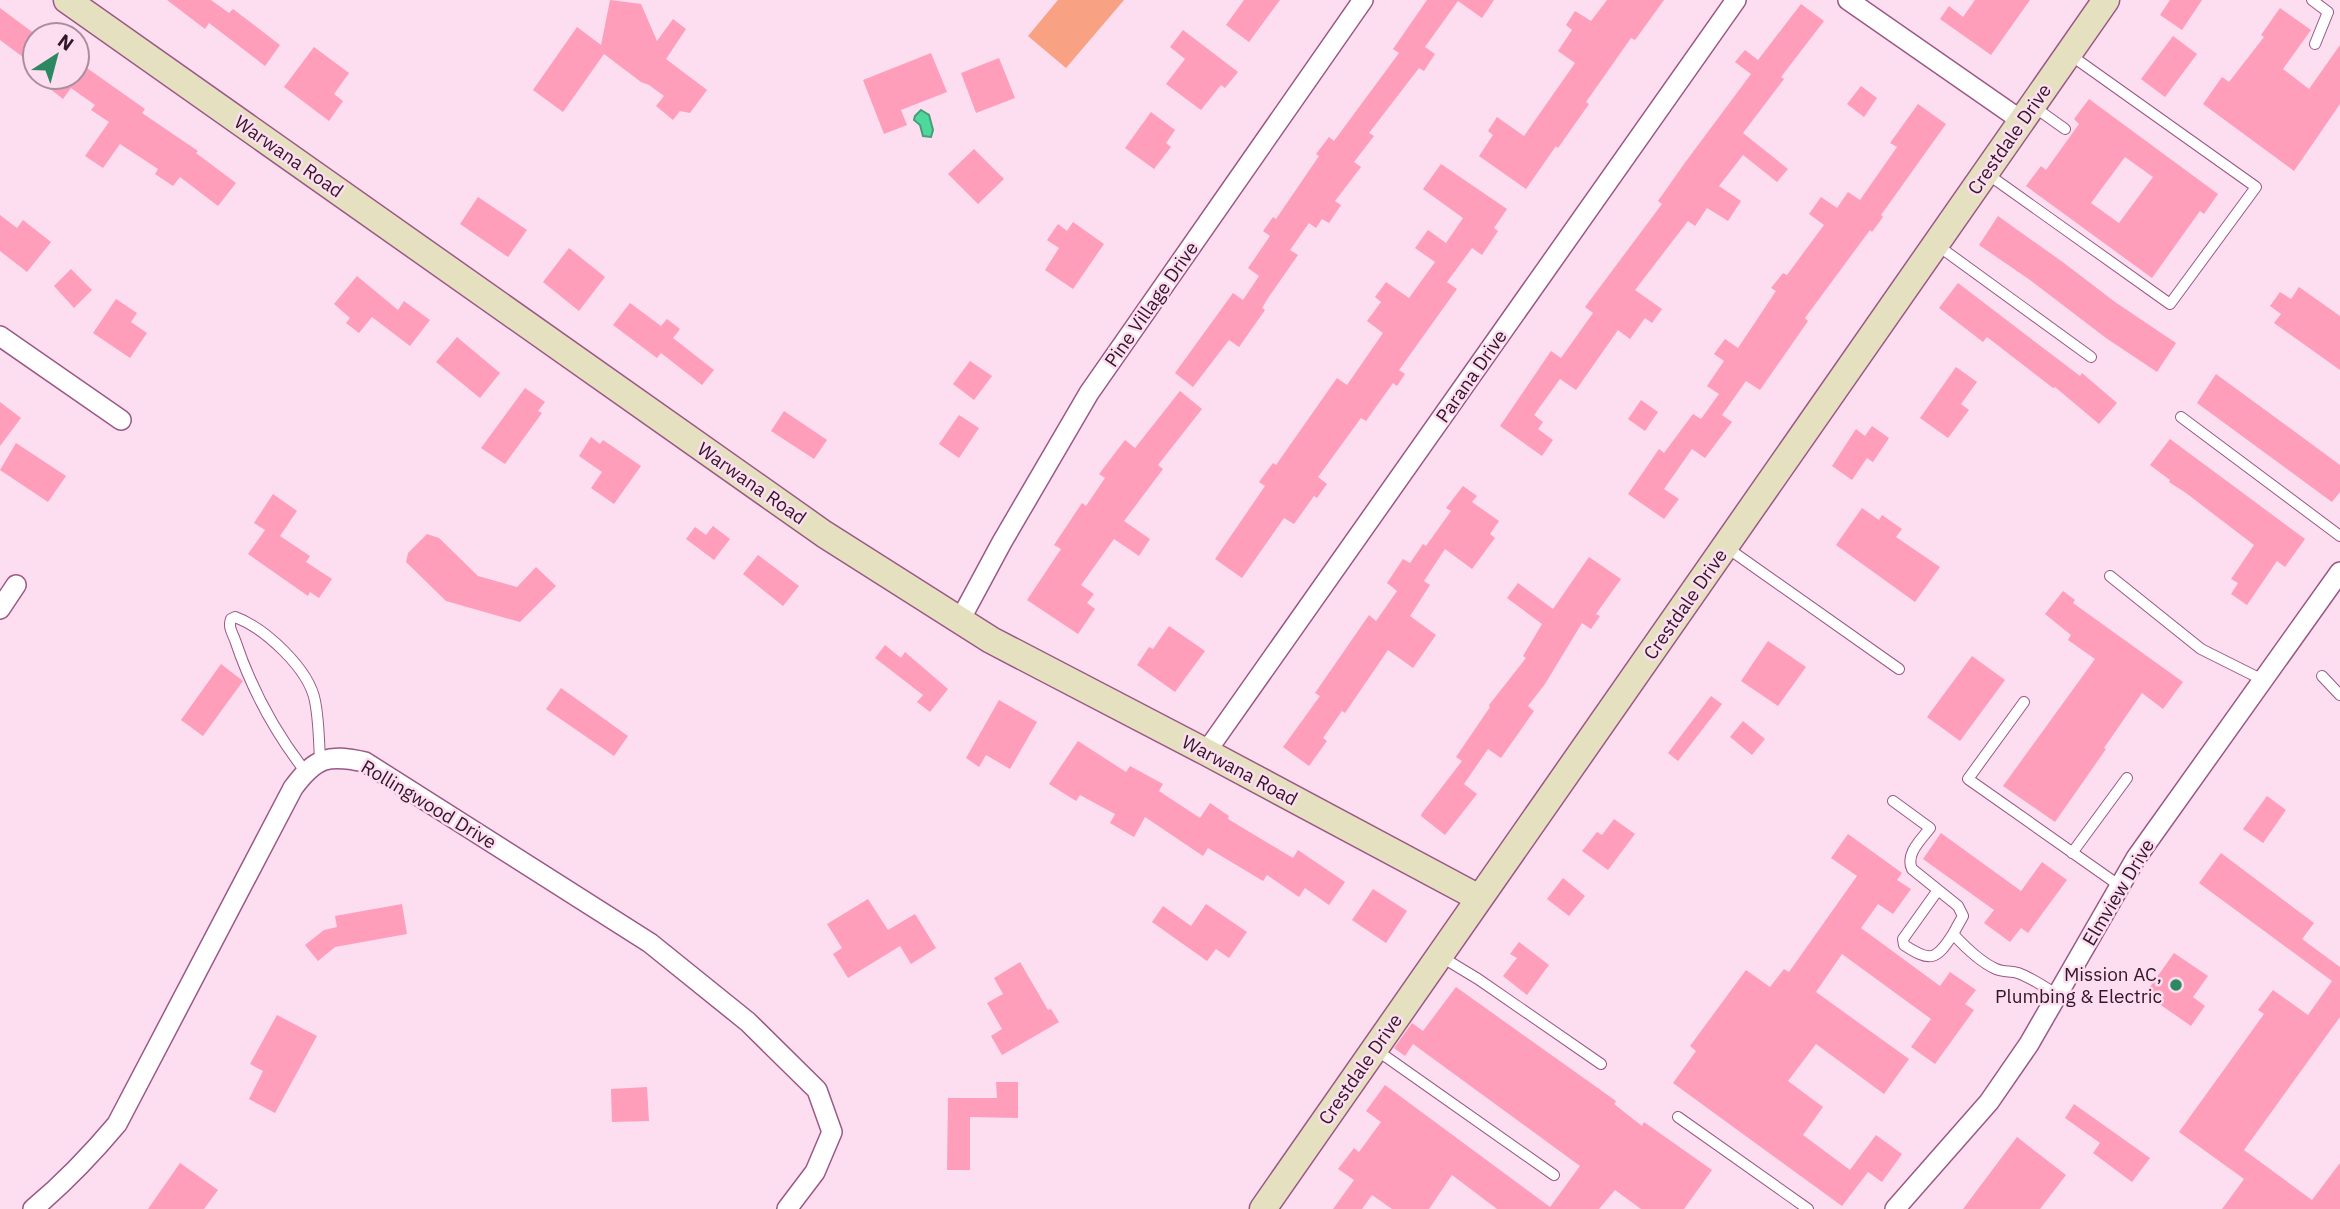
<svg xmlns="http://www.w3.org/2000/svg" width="2340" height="1209" viewBox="0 0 2340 1209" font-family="'IBM Plex Sans',sans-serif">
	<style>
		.green { fill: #f8a283 }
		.water { fill: #4fd89b; stroke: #469e79; stroke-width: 2 }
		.building { fill: #fe9ebb; fill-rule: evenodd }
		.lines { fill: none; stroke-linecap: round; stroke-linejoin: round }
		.lane-casing { stroke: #9c5886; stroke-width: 12 }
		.street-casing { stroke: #9c5886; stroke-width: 22 }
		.secondary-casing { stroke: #9c5886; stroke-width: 29 }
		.lane { stroke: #fff; stroke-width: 10 }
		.street { stroke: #fff; stroke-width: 19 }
		.secondary { stroke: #e5e0bf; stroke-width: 26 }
		.poi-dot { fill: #2b8860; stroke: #fdddf0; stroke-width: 2.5 }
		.labels { text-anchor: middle; stroke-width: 5; stroke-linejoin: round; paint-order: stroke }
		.street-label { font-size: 19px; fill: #321629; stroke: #fdddf0 }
		.poi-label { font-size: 19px; fill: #321629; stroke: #fdddf0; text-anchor: end }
	</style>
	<rect width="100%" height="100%" fill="#fdddf0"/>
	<path class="green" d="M1058,0H1124L1066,68L1028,36Z"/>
	<path class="water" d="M921,110L929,115L933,130L931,137L923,136L920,125L914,120L915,116Z"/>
	<path class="building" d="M167,0H211L229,13L233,9L280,45L265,66L209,23L205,29Z
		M610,0L641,4L657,41L673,19L686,29L666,59L707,90L690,113L680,111L673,120L656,106L664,96L649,85L641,82L604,54L563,112L533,90L577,27L601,45Z
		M1244,0H1280L1249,42L1226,25Z
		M1427,0H1494L1482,18L1458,1L1425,47L1435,54L1424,71L1419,68L1369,133L1374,136L1354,162L1361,167L1335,201L1341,205L1329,223L1322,219L1316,228L1309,223L1290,250L1298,255L1268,298L1262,308L1265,310L1239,347L1229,340L1193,387L1175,373L1233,293L1243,300L1259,276L1248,268L1270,236L1263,231L1273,217L1276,219L1319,156L1316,154L1329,137L1334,141L1399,53L1393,49Z
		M1607,0H1664L1635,40L1631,38L1586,102L1589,104L1558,148L1556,146L1526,189L1479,156L1493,135L1488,131L1497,117L1524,136L1575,63L1558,51L1572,30L1566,25L1575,11L1591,21Z
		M1975,0H2030L1991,55L1940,19L1949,6L1963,17Z
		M2170,0H2202L2182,30L2160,15Z
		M1801,4L1824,21L1781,77L1784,79L1743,133L1788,169L1777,182L1743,155L1719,186L1741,201L1728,221L1707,208L1695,226L1688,221L1635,290L1662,309L1652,323L1645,318L1630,339L1618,330L1576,390L1560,379L1534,415L1543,422L1538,429L1553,440L1542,456L1500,426L1551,351L1561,358L1593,313L1585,307L1662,204L1658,201L1684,164L1751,74L1735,62L1745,50L1758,60Z
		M0,8L35,34V66L0,40Z
		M2280,8L2311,30L2283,69L2309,89L2340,45V104L2294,171L2203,104L2222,77L2229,82L2264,37L2261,35Z
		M1183,30L1238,72L1225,88L1221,85L1201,110L1166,84L1185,59L1170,47Z
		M2173,36L2197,54L2165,97L2141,79Z
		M314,47L349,73L334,94L343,101L329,121L284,87Z
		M931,53L947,92L901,110L907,125L884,134L863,80Z
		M999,58L1015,98L976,113L961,73Z
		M77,61L145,109L142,113L198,151L196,153L236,183L218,206L180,177L173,186L155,174L158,169L120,144L103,168L85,156L109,122L91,110L95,105L71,88L63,99L35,77H77Z
		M1861,86L1877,98L1864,117L1847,104Z
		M2089,99L2218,194L2204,214L2200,211L2152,278L2026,186L2041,166L2046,170L2079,124L2074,119ZM2125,157L2153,177L2119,223L2091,203Z
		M1918,104L1946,124L1881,215L1883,217L1872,232L1870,230L1805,318L1808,321L1760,390L1746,381L1722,415L1732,422L1705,458L1692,449L1664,489L1679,499L1664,519L1628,494L1659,449L1664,453L1693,414L1701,419L1719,394L1707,386L1724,361L1714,354L1725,339L1738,348L1776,291L1771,288L1783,273L1787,275L1824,225L1809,214L1821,197L1837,208L1848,192L1860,200L1897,147L1890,143Z
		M1151,112L1175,130L1166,143L1171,147L1154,169L1125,148Z
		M974,149L1004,179L978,204L948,174Z
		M1441,164L1507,209L1494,228L1498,231L1482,255L1472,248L1447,282L1457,289L1399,370L1405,374L1397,386L1393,383L1366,421L1361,418L1318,477L1327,484L1317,498L1314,496L1294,524L1284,518L1242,578L1215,559L1265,486L1259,482L1273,463L1276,465L1337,378L1347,385L1383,333L1367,321L1381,302L1375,297L1386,282L1409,298L1435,262L1415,248L1428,230L1446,243L1463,218L1423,189Z
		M478,197L527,230L508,257L460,224Z
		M0,215L17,228L23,220L51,242L27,272L0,251Z
		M1998,216L2064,263L2115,302L2176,343L2157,372L2106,338L2030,280L1979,245Z
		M1073,222L1104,244L1073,289L1045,270L1059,248L1047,240L1058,224L1067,231Z
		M569,248L605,277L579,311L543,282Z
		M71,269L92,290L74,308L54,286Z
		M357,276L398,310L404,301L430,320L410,346L372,317L359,333L346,323L350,318L334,304Z
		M1958,283L2080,376L2082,373L2117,403L2099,424L2055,387L2053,388L1987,337L1983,342L1939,308Z
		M2299,287L2340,316V370L2274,323L2281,314L2270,306L2280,292L2291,299Z
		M116,299L137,313L131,322L147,333L130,358L93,333Z
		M630,303L661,326L667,319L680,329L673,338L714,370L702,385L661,353L657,358L613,325Z
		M457,337L500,373L480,398L436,362Z
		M970,361L992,376L974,400L953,384Z
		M1956,367L1977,382L1961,404L1969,410L1948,438L1920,418Z
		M2216,374L2340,465V492L2332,502L2197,403Z
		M525,388L545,402L538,411L542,413L505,464L481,448Z
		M1180,391L1202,409L1158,465L1163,469L1124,521L1150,539L1139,556L1114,539L1081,585L1094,594L1087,603L1095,609L1078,634L1027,600L1061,549L1054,545L1082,503L1086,506L1105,478L1099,474L1125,440L1135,448Z
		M1641,400L1658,412L1645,431L1628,419Z
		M0,402L21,418L0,446Z
		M784,411L827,440L814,459L771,431Z
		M959,415L979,428L959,458L939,444Z
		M1872,426L1889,438L1873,462L1867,458L1852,480L1832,466L1856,429L1865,436Z
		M591,437L600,444L603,440L641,466L614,504L591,488L602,472L579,456Z
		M2170,439L2305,539L2285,567L2277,561L2247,605L2231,594L2238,583L2231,579L2254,545L2186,493L2169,482L2170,480L2150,465Z
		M16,443L66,476L48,502L0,470Z
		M1463,486L1477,496L1472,502L1499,521L1490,534L1495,538L1472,569L1445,549L1424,581L1430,585L1410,616L1436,635L1413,668L1388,650L1345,713L1342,711L1323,738L1327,741L1309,766L1283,747L1320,696L1315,693L1369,615L1376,621L1397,591L1387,583L1403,559L1410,563L1423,544L1426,546L1451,511L1446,508Z
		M273,494L297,511L280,536L310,556L306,562L332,579L319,598L310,592L308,596L248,554L265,530L254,523Z
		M1862,508L1879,520L1882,515L1902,529L1896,537L1940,567L1915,602L1836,545Z
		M713,526L730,539L714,560L686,539L695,527L706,535Z
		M427,534L439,538L478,576L517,587L536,567L556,586L520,622L446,601L406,562L408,553Z
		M758,555L799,586L783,606L743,574Z
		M1589,557L1621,579L1596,614L1600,616L1591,629L1582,623L1545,684L1528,706L1534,711L1501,758L1488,749L1464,784L1477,794L1445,835L1421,816L1422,813L1462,761L1456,757L1490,707L1489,705L1526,658L1523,656L1542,624L1507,598L1518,583L1553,609Z
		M2063,591L2075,600L2073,603L2183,682L2163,709L2142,693L2104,748L2106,749L2055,822L2003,786L2095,659L2068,640L2071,635L2045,614Z
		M1169,626L1205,651L1175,692L1137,665L1149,647L1153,649Z
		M1768,641L1806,667L1778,706L1741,681Z
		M885,645L901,658L905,652L948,689L930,712L917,702L923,695L875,658Z
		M1972,656L2005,680L1960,741L1927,717Z
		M221,664L243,681L203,736L181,720Z
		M561,688L628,736L614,756L546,709Z
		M1711,696L1722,704L1678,761L1668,753Z
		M999,700L1037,722L1010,769L986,755L979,767L966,758Z
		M1743,721L1765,739L1752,755L1730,737Z
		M1078,741L1126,772L1130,766L1163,784L1159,791L1200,818L1210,803L1229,816L1228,819L1293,858L1298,850L1345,882L1329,905L1305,888L1299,897L1267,875L1263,881L1208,848L1203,856L1145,817L1134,837L1110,823L1115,814L1080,795L1076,801L1049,784Z
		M2267,796L2286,810L2263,843L2243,829Z
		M1614,819L1635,834L1608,870L1582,851L1597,832L1602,835Z
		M1941,833L2021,891L2042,862L2067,880L2028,933L2021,928L2010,942L1984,923L1994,910L1923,859Z
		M1848,834L1902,873L1897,880L1911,889L1893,914L1878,904L1861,928L1940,986L1950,972L1976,990L1965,1004L1974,1010L1935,1064L1911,1047L1931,1019L1842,954L1816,992L1909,1059L1884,1094L1816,1044L1788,1081L1823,1107L1803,1135L1850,1170L1876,1135L1902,1154L1882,1182L1868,1172L1842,1206L1673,1083L1696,1051L1690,1046L1746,970L1770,987L1784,969L1789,972L1857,876L1831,858Z
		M2221,853L2314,923L2302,939L2340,967V1017L2244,1150L2312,1200L2340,1163V1209H2222L2244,1179L2179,1132L2264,1014L2258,1010L2273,990L2308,1015L2332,981L2199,883Z
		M1563,878L1585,896L1569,916L1547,899Z
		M1373,889L1407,911L1386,943L1352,920Z
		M868,899L888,930L915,914L936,948L911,964L900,946L848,978L833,954L842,948L827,924Z
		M402,904L407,934L335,947L318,961L305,945L324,930L337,927L335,916Z
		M1206,904L1247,932L1229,958L1216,949L1207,961L1152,922L1163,906L1191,926Z
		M1519,942L1549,965L1527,995L1503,976L1517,958L1510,954Z
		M2174,953L2208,976L2193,997L2205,1006L2191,1026L2145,994Z
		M1020,962L1048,1010L1051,1009L1059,1022L1002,1055L991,1036L1002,1029L987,1003L1003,994L994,978Z
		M1456,987L1616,1101L1614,1104L1642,1126L1644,1122L1712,1170L1684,1209H1641L1615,1190L1599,1209H1497L1452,1175L1429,1209H1392L1372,1195L1362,1209H1333L1354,1180L1338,1169L1354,1148L1359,1152L1381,1122L1366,1111L1385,1085L1550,1207L1580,1166L1413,1044L1405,1056L1394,1048L1412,1023L1423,1031Z
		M277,1015L317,1036L275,1113L249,1099L263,1071L250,1064Z
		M996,1082H1018V1118L970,1117V1170H947L948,1098H997Z
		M647,1087L649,1121L612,1122L611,1089Z
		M2074,1104L2150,1158L2132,1182L2093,1153L2100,1143L2065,1118Z
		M2017,1137L2066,1175L2040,1209H1963Z
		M180,1163L218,1190L204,1209H148Z"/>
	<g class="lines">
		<defs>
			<path id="lane" d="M2312,0L2328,12L2315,44
				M2033,106L2065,129
				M1986,173L2170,304L2256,187L2069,54
				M1937,245L2091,357
				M2181,417L2340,536
				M1726,547L1899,669
				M2110,576L2201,649L2263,680
				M2322,676L2340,695
				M2024,702L1968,779L2120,886
				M305,771C274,731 251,688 235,640C232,632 228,627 231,619L235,617C265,628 309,669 315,701C319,721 319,742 320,761
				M1893,801L1930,828C1921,840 1905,854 1912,869L1958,906L1963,916L1953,934C1965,947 1980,962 1996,969C2003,972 2011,971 2018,973C2032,978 2045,987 2057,995
				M2072,853L2127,778
				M1938,890L1903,939L1904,945C1930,962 1936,961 1953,934
				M1440,956L1478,979L1601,1064
				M1375,1049L1554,1175
				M1678,1117L1808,1209"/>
			<path id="street" d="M1848,0L2022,121
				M0,336L121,420
				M0,609L16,585
				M960,620L1002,542L1089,393L1363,0
				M1206,752L1736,0
				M33,1209C64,1183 91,1155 117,1124L293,788C316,757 328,754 365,762L650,943L748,1022L817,1090L832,1132L815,1172L787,1209
				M1895,1209L1989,1102L2029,1044L2136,858L2340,572"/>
			<path id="secondary" d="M67,0L824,534L991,640L1206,752L1479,898
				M1263,1209L2106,0"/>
		</defs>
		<use href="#lane" class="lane-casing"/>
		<use href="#street" class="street-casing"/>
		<use href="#secondary" class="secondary-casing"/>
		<use href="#lane" class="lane"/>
		<use href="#street" class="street"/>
		<use href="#secondary" class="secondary"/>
	</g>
	<circle class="poi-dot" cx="2176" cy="985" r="7"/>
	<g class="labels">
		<g class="street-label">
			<text transform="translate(2009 139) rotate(-55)" y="7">Crestdale Drive</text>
			<text transform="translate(289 156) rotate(35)" y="7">Warwana Road</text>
			<text transform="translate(1151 304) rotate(-55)" y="7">Pine Village Drive</text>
			<text transform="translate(1471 376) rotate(-55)" y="7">Parana Drive</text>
			<text transform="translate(752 483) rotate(35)" y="7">Warwana Road</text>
			<text transform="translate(1685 604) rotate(-55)" y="7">Crestdale Drive</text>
			<text transform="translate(1240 770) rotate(28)" y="7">Warwana Road</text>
			<text transform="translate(429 804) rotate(31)" y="7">Rollingwood Drive</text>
			<text transform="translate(2118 892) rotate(-59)" y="7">Elmview Drive</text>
			<text transform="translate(1360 1069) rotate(-55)" y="7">Crestdale Drive</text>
		</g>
		<g class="poi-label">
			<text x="2162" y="981">Mission AC,<tspan x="2162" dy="22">Plumbing &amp; Electric</tspan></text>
		</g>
	</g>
	<g transform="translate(56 56) rotate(36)"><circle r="33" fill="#fdddf0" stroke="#ac8da0" stroke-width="2"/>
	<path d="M0-5L12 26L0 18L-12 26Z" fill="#2b8860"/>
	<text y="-10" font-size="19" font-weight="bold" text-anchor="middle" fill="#321629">N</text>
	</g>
</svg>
